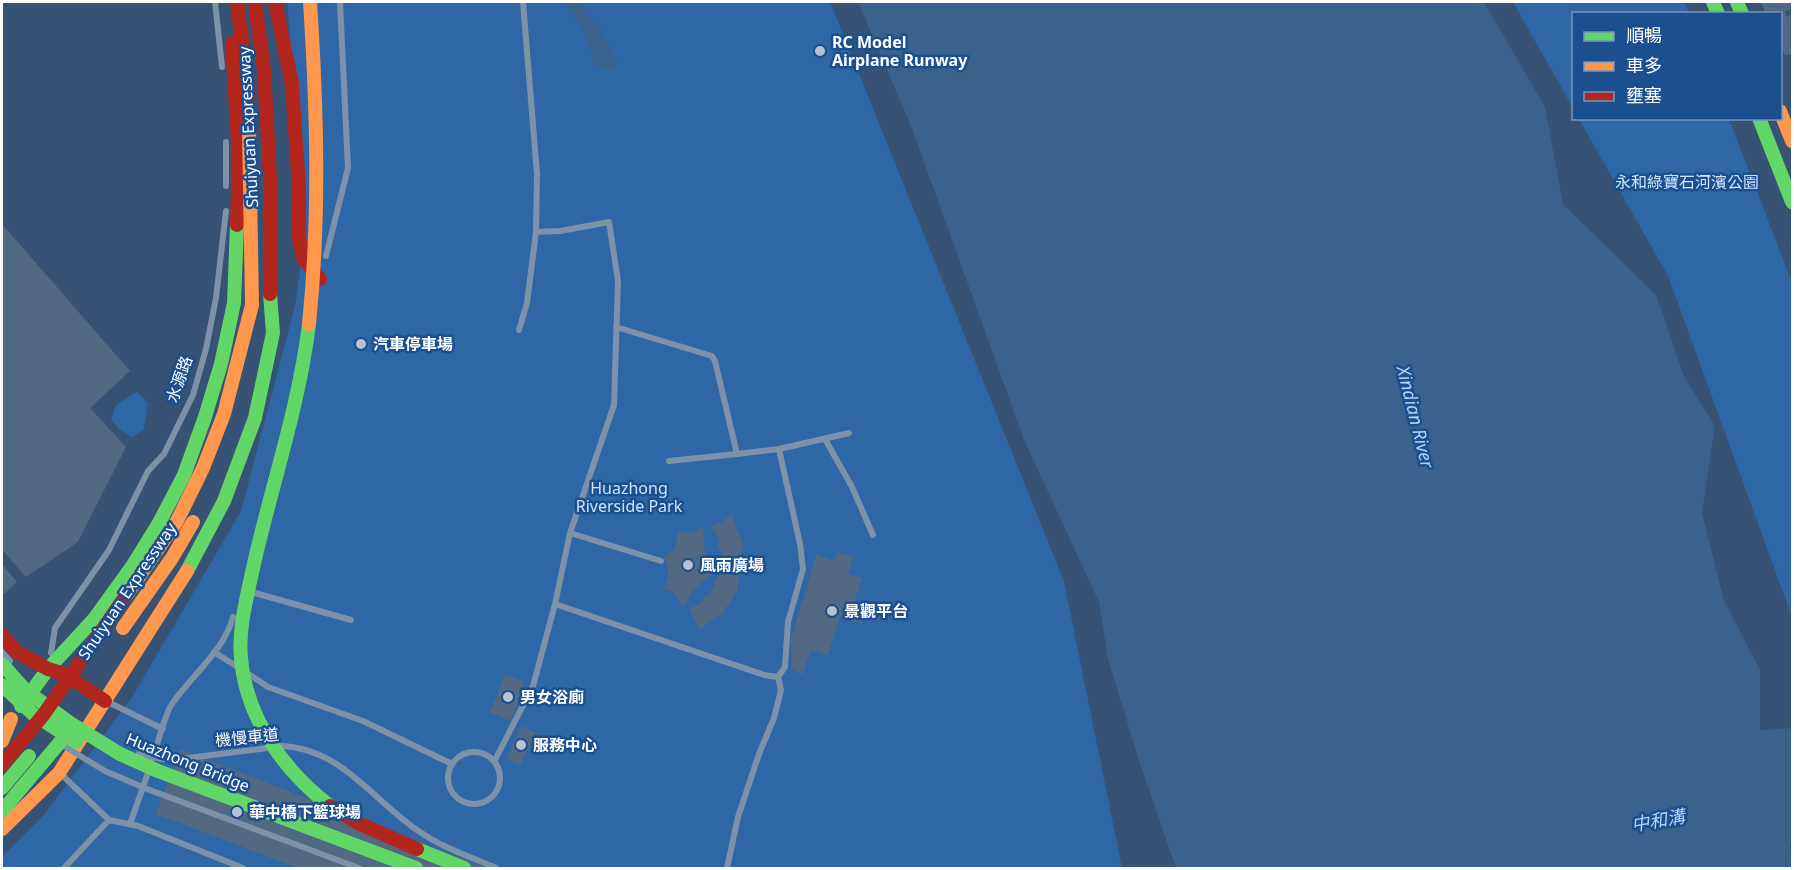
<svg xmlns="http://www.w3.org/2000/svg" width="1794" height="870" viewBox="0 0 1794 870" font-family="'Noto Sans','Noto Sans TC',sans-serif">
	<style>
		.green { fill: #2f66a5 }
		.water { fill: #3b618d }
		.building { fill: #526984 }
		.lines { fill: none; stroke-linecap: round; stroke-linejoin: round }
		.lane { stroke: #7d92a8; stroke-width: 6 }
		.fast { stroke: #63d668; stroke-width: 14 }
		.slow { stroke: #ff974d; stroke-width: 14 }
		.jam { stroke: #b3261e; stroke-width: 14 }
		.lane-bridge { stroke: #7d92a8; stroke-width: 6 }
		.fast-bridge { stroke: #63d668; stroke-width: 14 }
		.slow-bridge { stroke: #ff974d; stroke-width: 14 }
		.jam-bridge { stroke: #b3261e; stroke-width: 14 }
		.poi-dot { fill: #b9c2ce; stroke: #1b4f8f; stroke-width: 2 }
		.labels { text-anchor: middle; stroke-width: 5; stroke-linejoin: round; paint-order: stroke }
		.poi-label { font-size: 16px; font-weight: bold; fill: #fff; stroke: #1b4f8f; text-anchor: start }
		.street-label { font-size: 16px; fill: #fff; stroke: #1b4f8f }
		.park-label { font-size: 16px; fill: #cfe3fa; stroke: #1b4f8f }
		.water-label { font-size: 18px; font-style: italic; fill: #b5d3f5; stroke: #1b4f8f }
	</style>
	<rect width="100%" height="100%" fill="#365274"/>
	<path class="green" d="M287,2H830L1064,581L1122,868H2V857L43,816L131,699L241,511L295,306L306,228Z
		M1513,2H1684L1689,13L1574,14L1573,108Z
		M1579,119H1729L1792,282V617L1668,276Z
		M137,392L148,403L144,429L132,437L119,429L111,419L116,405Z"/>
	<path class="water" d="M564,2H578L606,38L617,60L614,69L596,66L583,31Z
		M858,2H1484L1545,107L1563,204L1656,295L1684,376L1715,426L1702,513L1724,600L1760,670V730L1792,728V845H1790L1792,868H1176L1140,764L1108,659L1099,602L1024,440L911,126Z"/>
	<path class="building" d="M1761,2H1792V8L1785,12L1787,17L1792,14V54L1785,55L1780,46V14H1766Z
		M2,224L130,371L90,408L126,447L78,542L26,577L2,550Z
		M732,515L738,533L743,540L742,558L744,566L738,581L737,591L722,614L714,618L700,630L689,608L696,606L702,602L704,597L710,593L721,570L719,565L722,552L718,546L719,539L716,533L711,528Z
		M703,526L704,549L714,572L693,590L683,608L678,597L671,591L662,589L668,579V568L664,557L675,548L678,532L692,533Z
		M837,552L853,557L848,574L862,578L854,603L866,607L864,614L884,620V622L864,616L862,624L840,617L828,655L811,650L803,674L792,670L791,639L816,555L835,561Z
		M2,564L17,582L4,594L2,591Z
		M505,674L525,682L511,721L490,713Z
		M521,726L536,733L520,765L506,758Z
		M180,749L486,868H298L156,814Z"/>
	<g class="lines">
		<path class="lane" d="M215,2L222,67
			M226,142V186
			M326,256L348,168L340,2
			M519,330L527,303L536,232L537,174L523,2
			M825,439L852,487L873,535
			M779,449L849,433
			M669,461L737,454
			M570,533L661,561
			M255,593L351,620
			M555,604L764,675L778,677L785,667L788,622L803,569L800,544L779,449L737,454L715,361L712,356L616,327
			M214,652L236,666
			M51,653L55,628L109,550L148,471L164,454L193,395L206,349L216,298L226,211
			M250,675L268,687L363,721L452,764
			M110,703L163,729
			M448 778a26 26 0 1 1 52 0a26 26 0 1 1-52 0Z
			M152,760C157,747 165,713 172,704C191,676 224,651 233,617
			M495,760L533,686L555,604L570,533L614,405L618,281L609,222L560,231L536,232
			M62,775L109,820L138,826L243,868
			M130,824L149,770
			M64,868L109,820
			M727,868L738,817L759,754L774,718L781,690L778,677"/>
		<path class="fast" d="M1713,2L1718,14
			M1737,2L1742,14
			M1759,118L1792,202
			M187,571L224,501L255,418L273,333L270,294
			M48,669L94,619L133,565L159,523L184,475L205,417L221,364L234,303L237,225
			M21,706L48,669
			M417,849L464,868"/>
		<path class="slow" d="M1780,111L1792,141
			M2,741L11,719
			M2,829L59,773L187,571"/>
		<path class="jam" d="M255,2L264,70L270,178V294
			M275,2L292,84L299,190V238L303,258L320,279
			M232,43L239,159L237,225
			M2,635L17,652L48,669L65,674L105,701"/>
		<path class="lane-bridge" d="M2,652L10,661
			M64,746L105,771L147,789L359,868
			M281,746C342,748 374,802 420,832C443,848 471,857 496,868
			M139,753L162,759H180L268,748"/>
		<path class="fast-bridge" d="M309,324C299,407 271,487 253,568C247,597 238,629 241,658C246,718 284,771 330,806
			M2,664L25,690L70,723L120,754L158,771L416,868
			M2,685L33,714L76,742
			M2,788L29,756
			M2,811L66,735"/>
		<path class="slow-bridge" d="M309,324C320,217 317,110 310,2
			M125,597L177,521L203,468L224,414L252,305L249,127
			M123,628L172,558L193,522"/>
		<path class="jam-bridge" d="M237,2L249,97V127
			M2,765L44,714L125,597
			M330,806L358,823L417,849"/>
	</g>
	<g class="poi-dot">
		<circle cx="820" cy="51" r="6"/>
		<circle cx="361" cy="344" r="6"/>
		<circle cx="688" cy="565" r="6"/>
		<circle cx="832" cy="611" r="6"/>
		<circle cx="508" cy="697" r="6"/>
		<circle cx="521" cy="745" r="6"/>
		<circle cx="237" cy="812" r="6"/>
	</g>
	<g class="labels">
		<g class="poi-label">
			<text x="832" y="48">RC Model<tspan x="832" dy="18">Airplane Runway</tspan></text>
			<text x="373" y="350">汽車停車場</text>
			<text x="700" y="571">風雨廣場</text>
			<text x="844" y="617">景觀平台</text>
			<text x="520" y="703">男女浴廁</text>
			<text x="533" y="751">服務中心</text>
			<text x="249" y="818">華中橋下籃球場</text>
		</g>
		<g class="street-label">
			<text transform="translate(248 127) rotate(-93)" y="6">Shuiyuan Expressway</text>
			<text transform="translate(179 379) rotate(-71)" y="6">水源路</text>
			<text transform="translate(127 591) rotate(-56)" y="6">Shuiyuan Expressway</text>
			<text transform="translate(247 737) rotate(-6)" y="6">機慢車道</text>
			<text transform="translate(188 762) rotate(22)" y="6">Huazhong Bridge</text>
		</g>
		<g class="park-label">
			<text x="1687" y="188">永和綠寶石河濱公園</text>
			<text x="629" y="494">Huazhong<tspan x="629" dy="18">Riverside Park</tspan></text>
		</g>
		<g class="water-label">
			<text transform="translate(1415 417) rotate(76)" y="6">Xindian River</text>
			<text transform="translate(1658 821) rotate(-10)" y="6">中和溝</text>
		</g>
	</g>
	<rect width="1794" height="870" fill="none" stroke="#ffffff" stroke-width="6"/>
	<rect x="1572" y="12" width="210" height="108" fill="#1b4f8f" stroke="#7695bc" stroke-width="1.5"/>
	<rect x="1584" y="32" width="30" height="9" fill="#63d668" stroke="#7695bc" stroke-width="1.5"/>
	<text x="1626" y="42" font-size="18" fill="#ffffff">順暢</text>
	<rect x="1584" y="62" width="30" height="9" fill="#ff974d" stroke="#7695bc" stroke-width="1.5"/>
	<text x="1626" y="72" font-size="18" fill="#ffffff">車多</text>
	<rect x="1584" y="92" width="30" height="9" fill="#b3261e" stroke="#7695bc" stroke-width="1.5"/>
	<text x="1626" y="102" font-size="18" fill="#ffffff">壅塞</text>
</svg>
